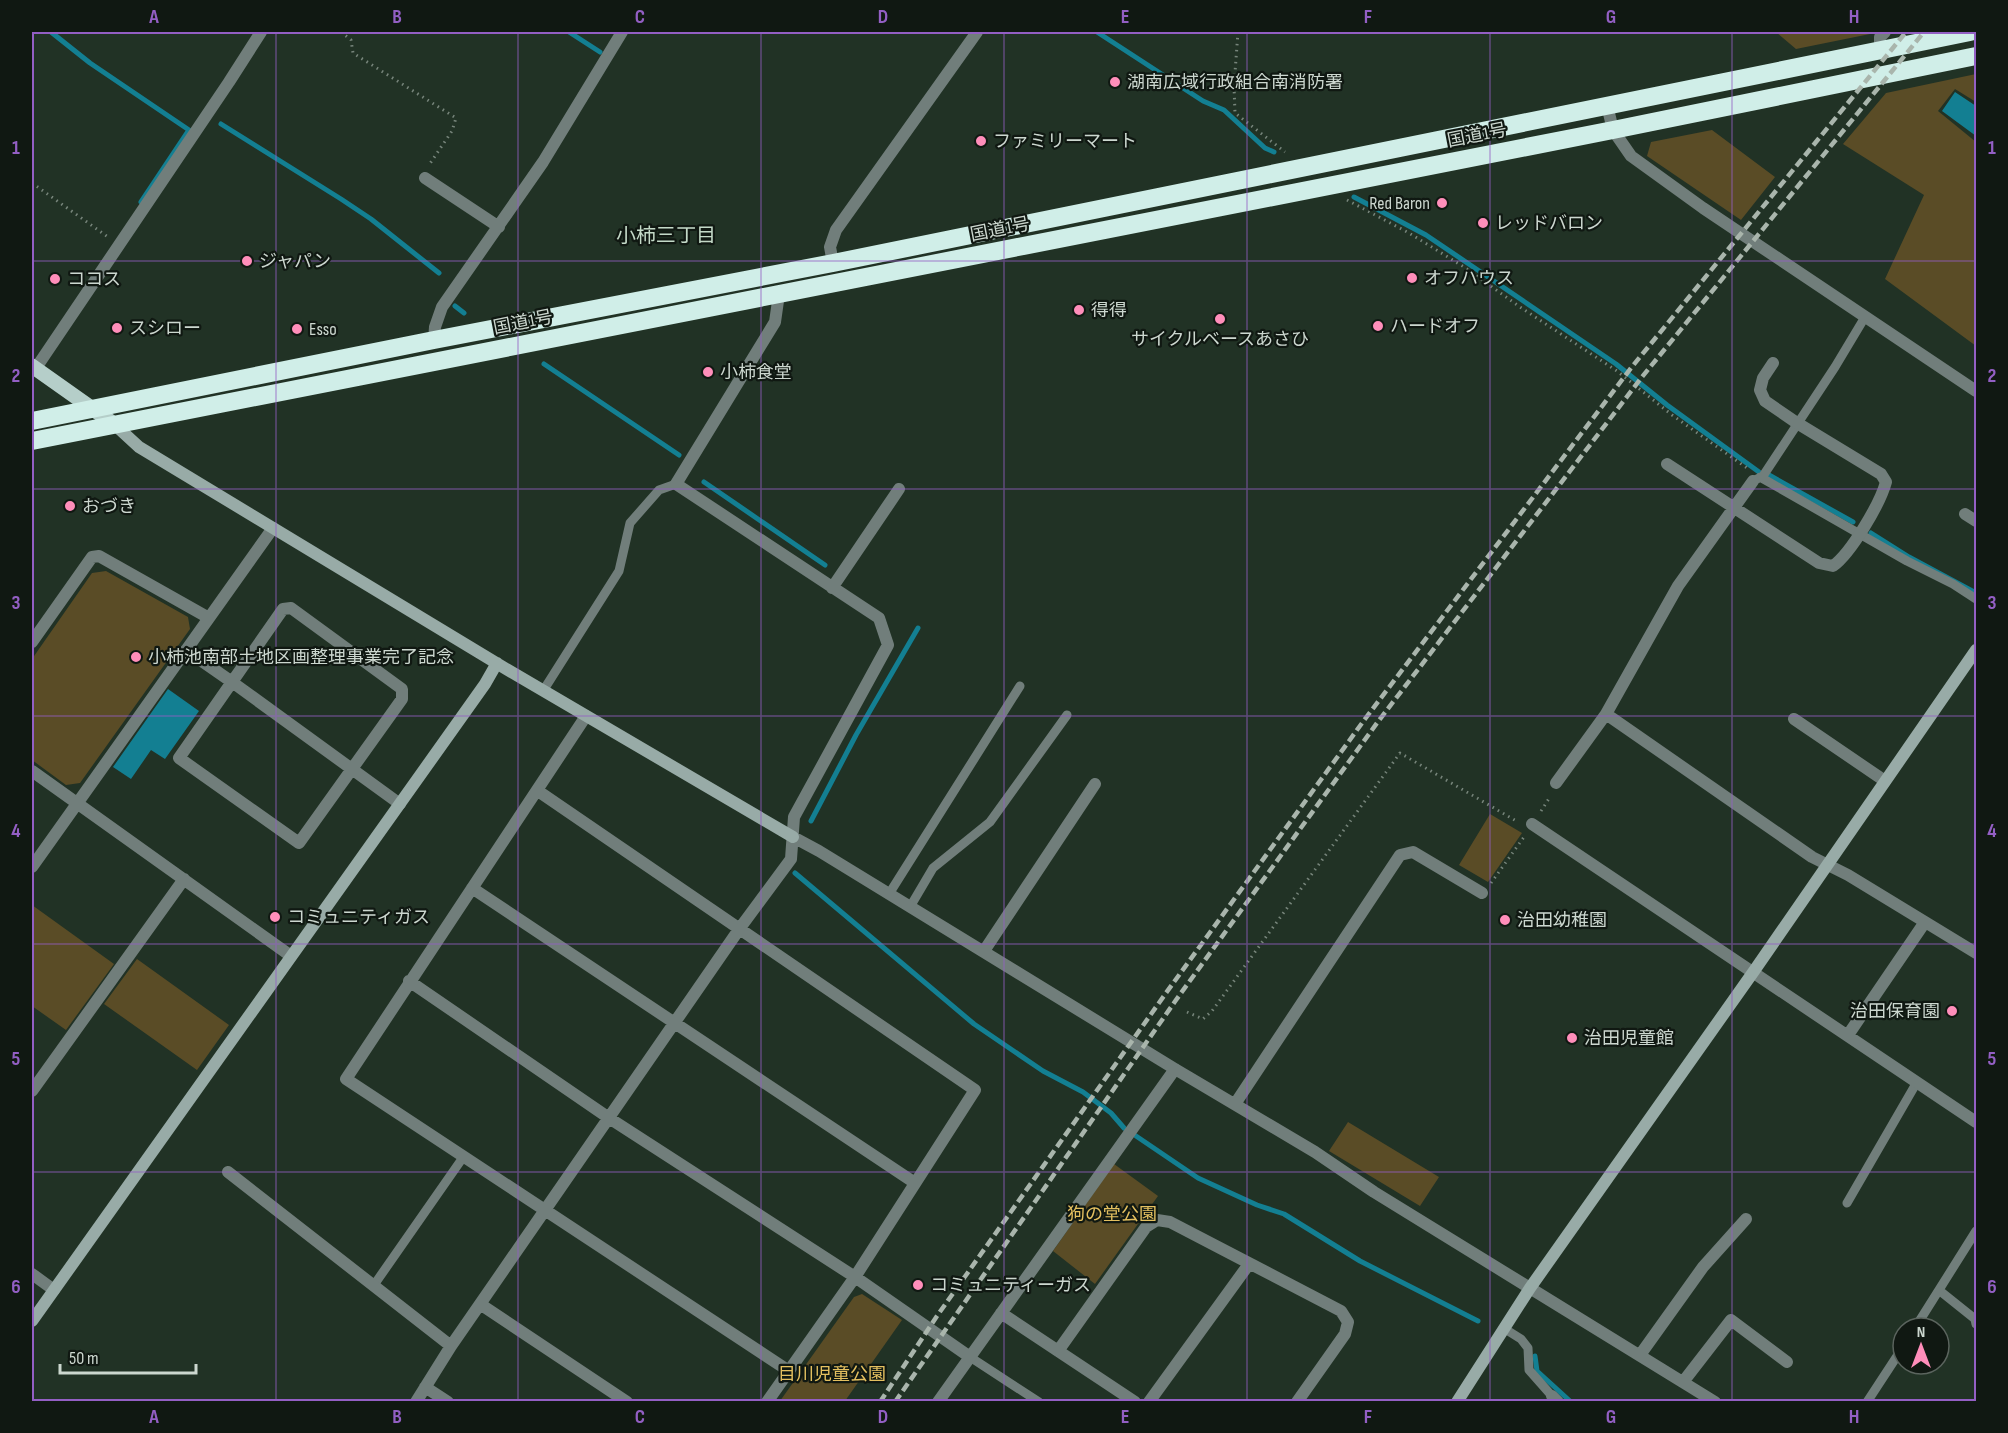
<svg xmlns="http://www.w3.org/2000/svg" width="2008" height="1433" viewBox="0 0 2008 1433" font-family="'Sofia Sans Condensed','Noto Sans JP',sans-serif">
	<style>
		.green { fill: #5a4c26 }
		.water { fill: #137f92 }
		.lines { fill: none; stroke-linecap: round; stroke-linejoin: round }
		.stream { stroke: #137f92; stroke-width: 5 }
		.path { stroke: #77857b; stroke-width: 3; stroke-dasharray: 1.5 4.5; stroke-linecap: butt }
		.lane { stroke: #717e7b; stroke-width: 9 }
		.street { stroke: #717e7b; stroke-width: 12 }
		.secondary { stroke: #98aba7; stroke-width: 12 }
		.primary { stroke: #b5cec9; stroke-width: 15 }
		.highway { stroke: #d0eee8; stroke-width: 18 }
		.rail { stroke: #a9b5ac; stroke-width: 4.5; stroke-dasharray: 9 4.5; stroke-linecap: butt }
		.grid { fill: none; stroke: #935fc4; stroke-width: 1.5; stroke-opacity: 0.55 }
		.poi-dot { fill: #ff8eba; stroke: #101812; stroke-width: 2 }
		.labels { text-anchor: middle; stroke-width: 4.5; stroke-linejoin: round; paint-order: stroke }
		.poi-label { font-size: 18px; fill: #ccd7cf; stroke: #101812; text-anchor: start }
		.street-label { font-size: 18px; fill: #ccd7cf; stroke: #101812 }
		.park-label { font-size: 18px; fill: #e4c060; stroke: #101812 }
		.neighbourhood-label { font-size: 20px; fill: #c3d9c7; stroke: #101812 }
		.neatline { fill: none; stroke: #935fc4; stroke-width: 2 }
		.grid-label { font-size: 20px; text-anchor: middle; font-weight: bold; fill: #935fc4 }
	</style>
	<rect width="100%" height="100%" fill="#213225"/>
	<path class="green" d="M1776,32H1872L1870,34L1796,49Z
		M1976,74V102L1955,89L1938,111L1976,142V346L1885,279L1924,195L1843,144L1886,93Z
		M1712,130L1775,177L1741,220L1647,156L1651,142Z
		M106,571L188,617L190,629L80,783L66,785L32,760V659L92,573Z
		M1490,814L1522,833L1488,882L1459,865Z
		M32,905L114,964L66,1030L32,1006Z
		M137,959L229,1025L197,1070L104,1004Z
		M1348,1122L1439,1177L1420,1206L1329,1151Z
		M1114,1164L1158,1196L1095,1284L1053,1251Z
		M862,1294L902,1320L845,1401H780L854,1297Z"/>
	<path class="water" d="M1955,92L1976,106V136L1942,111Z
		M168,689L199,711L165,759L151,750L131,779L113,767Z"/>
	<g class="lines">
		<path class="stream" d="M51,32L90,63L189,130L141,202
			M569,32L600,52
			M1097,32L1203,101L1224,110L1265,148L1274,152
			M221,124L341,199L371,219L439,273
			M1354,197L1426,235L1491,279L1616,364L1667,405L1759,472
			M455,306L464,313
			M544,364L679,455
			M1769,475L1853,522
			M704,482L825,565
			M1871,533L1909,557L1976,593
			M811,821L856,735L918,628
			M795,873L974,1024L1043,1071L1083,1092L1111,1113L1124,1128
			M1136,1136L1198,1178L1257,1205L1284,1214L1360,1261L1478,1321
			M1535,1356L1537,1371L1571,1402"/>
		<path class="path" d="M341,32L351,40L353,53L456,118L452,131L429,165
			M1238,32L1234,86L1235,113L1285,152
			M32,183L108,237
			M1347,200L1409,233L1464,267L1520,307L1617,371L1672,415L1747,468
			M1541,811L1550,797
			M1491,883L1524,837
			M1187,1012L1203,1019L1212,1011L1400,753L1518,822"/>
		<path class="lane" d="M1760,477L1907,561L1953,584L1976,599
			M1757,479L1763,476L1835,367L1865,317
			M543,691L619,571L630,523L659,490L676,484
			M889,894L1020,686
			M910,907L933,868L990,822L1067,715
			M1847,1203L1917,1082
			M374,1285L464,1156
			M1940,1291L1975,1319L1976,1324
			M1915,1328L1976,1231
			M1505,1329L1521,1339L1528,1348L1529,1370L1552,1396
			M970,1357L1039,1402
			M1867,1402L1903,1347"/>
		<path class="street" d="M1880,49V37L1885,32
			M1607,105L1613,130L1631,156L1703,208L1976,391
			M425,178L499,227
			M833,263L830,247L836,230L977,32
			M434,340L435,327L442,307L543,162L622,32
			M36,368L229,82L261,32
			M1667,464L1819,563L1833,566C1851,553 1880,504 1886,482L1881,474L1797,423L1765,401L1760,390L1763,378L1773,363
			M1753,481L1678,586L1606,714L1812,857L1848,875L1976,953
			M1965,514L1976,521
			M832,588L899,489
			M32,642L92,557L99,556L209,618
			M186,650L232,682L283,609L291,608L402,689V699L299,843L179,758L232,682L400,804
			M586,716L346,1079L789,1371
			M1794,719L1885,781
			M32,771L291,956
			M1556,783L1606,714
			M538,791L975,1090L855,1277L767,1402
			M1532,824L1976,1122
			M793,837L819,851L1175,1069L1315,1152L1374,1192L1715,1402
			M32,867L273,528
			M472,888L915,1183
			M984,951L1095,784
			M409,981L609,1118L855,1277L970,1357
			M1848,1035L1925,922
			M32,1091L184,879
			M1235,1104L1400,855L1413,852L1482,893
			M228,1172L451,1346
			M32,1274L54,1290
			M480,1304L627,1402
			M1001,1313L1135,1402
			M1058,1351L1146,1227L1157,1220L1170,1222L1341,1311L1348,1322L1345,1334L1297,1402
			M1640,1355L1703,1267L1746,1219
			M1683,1382L1731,1320L1787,1362
			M425,1387L448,1402
			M1552,1396L1558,1402
			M416,1402L451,1346L740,928L791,859L794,817L888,645L879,618L676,484L775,322L779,294
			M938,1402L1175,1069
			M1149,1402L1249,1264"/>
		<path class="secondary" d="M114,424L139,447L508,670L793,837
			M32,1321L485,684L497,663
			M1457,1402L1530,1288L1754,971L1976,650"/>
		<path class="primary" d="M32,366L114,424"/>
		<path class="highway" d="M32,421L434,340L833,263L1970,32
			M32,441L1613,130L1976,56"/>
		<path class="rail" d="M880,1402L937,1316L1166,993L1365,719L1631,368L1906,32
			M895,1402L1176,1000L1377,723L1642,377L1924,32"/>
	</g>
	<path class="grid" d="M276,32V1402M518,32V1402M761,32V1402M1004,32V1402M1247,32V1402M1490,32V1402M1732,32V1402M32,261H1976M32,489H1976M32,716H1976M32,944H1976M32,1172H1976"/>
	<g class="poi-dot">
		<circle cx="1115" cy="82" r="6"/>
		<circle cx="981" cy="141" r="6"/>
		<circle cx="1442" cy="203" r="6"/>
		<circle cx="1483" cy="223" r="6"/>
		<circle cx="247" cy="261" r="6"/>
		<circle cx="1412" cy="278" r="6"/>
		<circle cx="55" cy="279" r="6"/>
		<circle cx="1079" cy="310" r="6"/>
		<circle cx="1220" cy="319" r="6"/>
		<circle cx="1378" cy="326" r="6"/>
		<circle cx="117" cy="328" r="6"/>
		<circle cx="297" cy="329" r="6"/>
		<circle cx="708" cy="372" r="6"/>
		<circle cx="70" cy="506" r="6"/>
		<circle cx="136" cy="657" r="6"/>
		<circle cx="275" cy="917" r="6"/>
		<circle cx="1505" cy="920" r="6"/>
		<circle cx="1952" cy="1011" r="6"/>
		<circle cx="1572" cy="1038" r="6"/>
		<circle cx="918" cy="1285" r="6"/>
	</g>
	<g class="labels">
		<g class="poi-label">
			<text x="1127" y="88">湖南広域行政組合南消防署</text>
			<text x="993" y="147">ファミリーマート</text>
			<text x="1430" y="209" text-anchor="end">Red Baron</text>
			<text x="1495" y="229">レッドバロン</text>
			<text x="259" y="267">ジャパン</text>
			<text x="1424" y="284">オフハウス</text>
			<text x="67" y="285">ココス</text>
			<text x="1091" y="316">得得</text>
			<text x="1390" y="332">ハードオフ</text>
			<text x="129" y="334">スシロー</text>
			<text x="309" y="335">Esso</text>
			<text x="1220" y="345" text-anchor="middle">サイクルベースあさひ</text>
			<text x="720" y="378">小柿食堂</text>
			<text x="82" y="512">おづき</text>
			<text x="148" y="663">小柿池南部土地区画整理事業完了記念</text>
			<text x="287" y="923">コミュニティガス</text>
			<text x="1517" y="926">治田幼稚園</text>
			<text x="1940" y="1017" text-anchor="end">治田保育園</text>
			<text x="1584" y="1044">治田児童館</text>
			<text x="930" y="1291">コミュニティーガス</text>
		</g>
		<g class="street-label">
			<text transform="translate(1477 135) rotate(-11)" y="6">国道1号</text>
			<text transform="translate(1000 229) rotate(-11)" y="6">国道1号</text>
			<text transform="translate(523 322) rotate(-11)" y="6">国道1号</text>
		</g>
		<g class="park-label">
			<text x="1112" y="1220">狗の堂公園</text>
			<text x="832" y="1380">目川児童公園</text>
		</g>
		<g class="neighbourhood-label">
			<text x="666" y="242">小柿三丁目</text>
		</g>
	</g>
	<rect width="2008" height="1433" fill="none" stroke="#101812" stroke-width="66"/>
	<g transform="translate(1921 1346)"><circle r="28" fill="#101812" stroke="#5b645e" stroke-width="1.5"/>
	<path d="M0-4.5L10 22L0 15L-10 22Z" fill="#ff8eba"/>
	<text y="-9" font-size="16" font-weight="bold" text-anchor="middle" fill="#ccd7cf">N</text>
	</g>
	<path d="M60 1364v9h136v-9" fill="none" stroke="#ccd7cf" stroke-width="3"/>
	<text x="69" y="1364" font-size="18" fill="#ccd7cf" stroke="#101812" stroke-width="4.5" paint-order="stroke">50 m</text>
	<rect x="33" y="33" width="1942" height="1367" class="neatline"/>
	<g class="grid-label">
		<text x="154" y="23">A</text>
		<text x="397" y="23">B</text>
		<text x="640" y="23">C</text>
		<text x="883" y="23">D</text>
		<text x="1125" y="23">E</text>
		<text x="1368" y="23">F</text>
		<text x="1611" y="23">G</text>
		<text x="1854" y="23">H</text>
		<text x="16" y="154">1</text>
		<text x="1992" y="154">1</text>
		<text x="16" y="382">2</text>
		<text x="1992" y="382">2</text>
		<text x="16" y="609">3</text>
		<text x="1992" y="609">3</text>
		<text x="16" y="837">4</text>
		<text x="1992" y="837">4</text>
		<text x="16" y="1065">5</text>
		<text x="1992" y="1065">5</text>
		<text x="16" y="1293">6</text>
		<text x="1992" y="1293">6</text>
		<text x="154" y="1423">A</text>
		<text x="397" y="1423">B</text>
		<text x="640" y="1423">C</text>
		<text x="883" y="1423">D</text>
		<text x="1125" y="1423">E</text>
		<text x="1368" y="1423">F</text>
		<text x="1611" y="1423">G</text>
		<text x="1854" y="1423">H</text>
	</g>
</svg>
